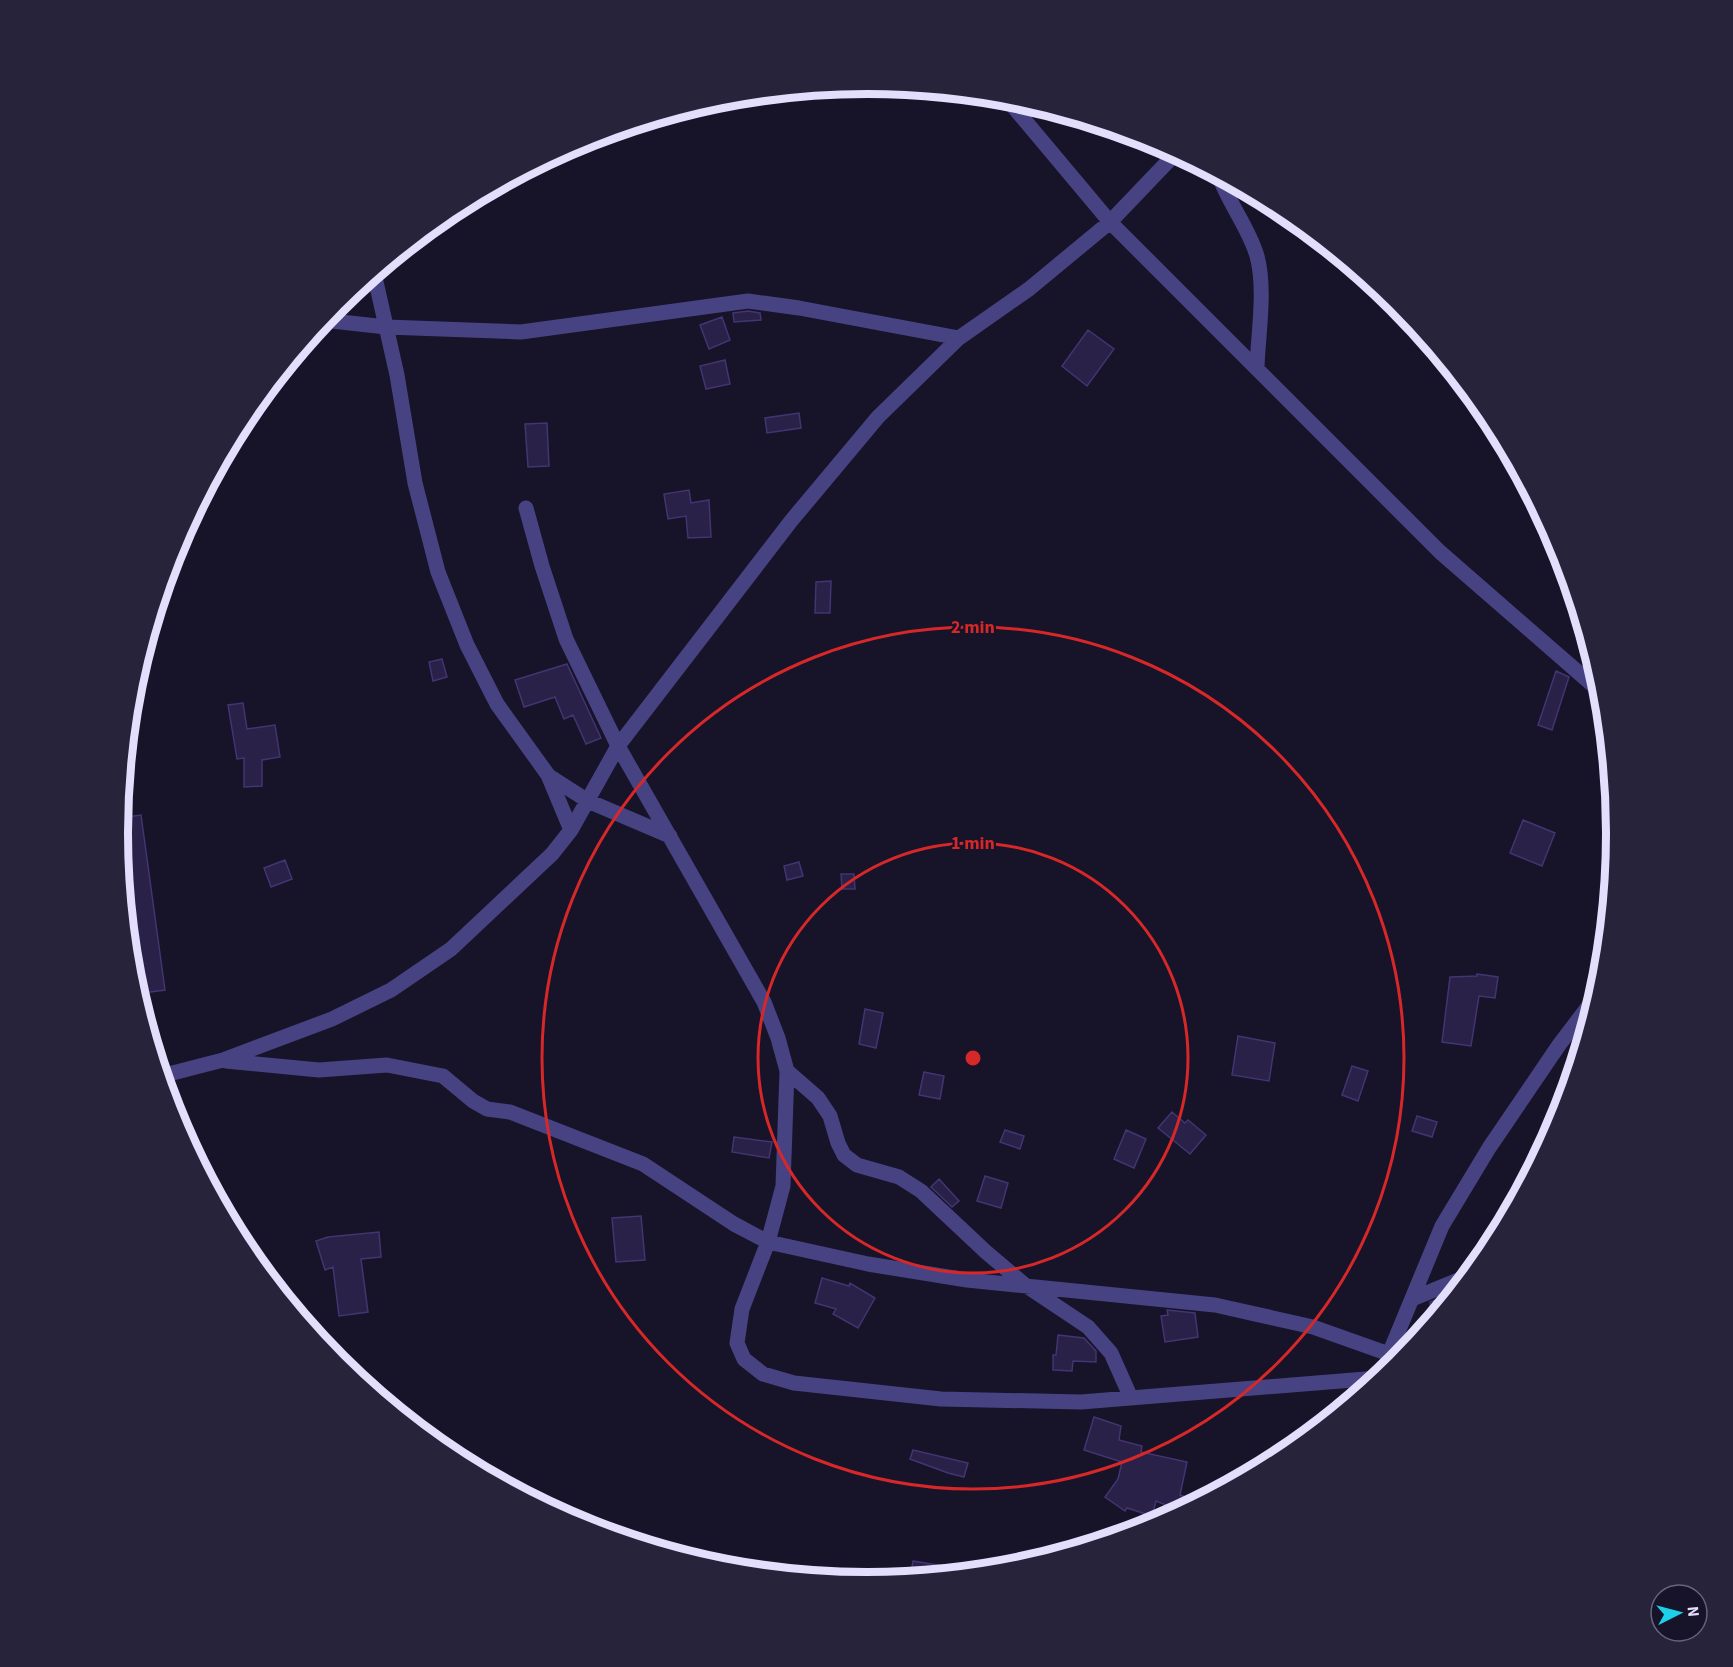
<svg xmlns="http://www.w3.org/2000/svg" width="1733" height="1667" viewBox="0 0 1733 1667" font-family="'Source Sans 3',sans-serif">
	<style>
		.building { fill: #2a2148; stroke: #423571; stroke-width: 1.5 }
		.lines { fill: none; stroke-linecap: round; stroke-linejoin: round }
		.minor { stroke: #474383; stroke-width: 15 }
		.ring { fill: none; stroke: #d62828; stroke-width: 3 }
		.rim { fill: none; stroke: #e2defc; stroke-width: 8 }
		.centre { fill: #d62828; stroke: #171329; stroke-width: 3 }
		.ring-label { font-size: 18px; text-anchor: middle; font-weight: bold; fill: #d62828; stroke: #171329; stroke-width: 4.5; stroke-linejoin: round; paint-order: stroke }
	</style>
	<rect width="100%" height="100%" fill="#171329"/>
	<path class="building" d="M748,311L760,313L761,320L734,322L733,313Z
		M722,317L730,340L709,349L700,325Z
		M1088,330L1114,349L1087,386L1062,366Z
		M725,360L730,384L706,389L700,366Z
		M799,413L801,428L767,433L765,418Z
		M547,423L549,466L528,467L525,424Z
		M689,490L691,503L709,500L711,537L688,538L686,516L668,519L664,494Z
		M831,581L830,613H815L816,582Z
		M442,659L447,677L433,681L429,662Z
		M567,664L601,738L586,744L573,715L564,719L555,697L524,707L515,680Z
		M1556,671L1569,677L1552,730L1538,725Z
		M243,703L247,729L275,725L280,757L262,760V786L244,787V758L237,759L228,705Z
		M141,815L165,990L136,994L129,959L117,833L119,818Z
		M1523,820L1555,833L1542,866L1510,853Z
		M285,860L292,879L271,887L264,868Z
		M799,862L803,876L787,880L784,866Z
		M841,874H854L855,889H842Z
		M1477,974L1498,977L1495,998L1479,996L1471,1046L1442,1042L1450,977L1477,976Z
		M865,1009L883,1013L876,1048L859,1044Z
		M1238,1036L1275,1043L1269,1081L1232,1075Z
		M1352,1066L1368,1071L1358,1101L1342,1095Z
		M924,1072L944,1076L940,1099L919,1095Z
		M1172,1112L1185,1123L1188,1120L1206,1135L1190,1154L1158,1128Z
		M1417,1116L1437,1122L1432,1137L1412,1131Z
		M1005,1130L1024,1136L1020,1149L1000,1142Z
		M1126,1130L1146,1139L1134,1168L1114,1159Z
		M734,1137L772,1142L769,1158L732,1152Z
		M985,1176L1008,1183L1001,1208L977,1201Z
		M939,1179L959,1201L952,1207L931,1187Z
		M641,1216L645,1260L616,1262L612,1218Z
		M379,1232L381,1257L361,1259L368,1312L339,1316L333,1267L325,1270L316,1241L328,1237Z
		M822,1278L849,1286L850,1283L875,1298L858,1328L833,1314L836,1309L815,1303Z
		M1455,1292L1430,1322V1302Z
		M1167,1310L1195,1313L1198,1337L1165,1342L1161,1316L1168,1315Z
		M1058,1335L1084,1338L1096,1351V1362L1073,1361L1072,1371L1053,1370V1355H1056Z
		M1094,1417L1121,1426L1119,1440L1142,1446L1141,1452L1187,1462L1180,1495L1198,1502L1181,1511L1156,1501L1152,1516L1127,1508L1125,1511L1105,1497L1118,1479L1122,1462L1084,1450Z
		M913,1450L968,1463L964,1477L948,1473L910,1459Z
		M913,1561L962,1569V1574L910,1579Z"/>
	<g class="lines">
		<path class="minor" d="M1006,98L1110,222L1440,552L1602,693
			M1219,176C1229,204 1249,228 1257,256C1266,290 1258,334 1257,368
			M374,273L397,375L415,483L438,572L467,645L497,704L548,775L571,830
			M323,320L386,327L521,332L748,301L799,308L959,338
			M526,508L542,566L566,639L618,746L764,1002L778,1038L787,1071L783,1186L768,1242L742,1309L737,1343L744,1359L763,1374L794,1383L941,1399L1081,1402L1378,1378
			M549,776L588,801L670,836
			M226,1061L319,1070L387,1065L443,1076L473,1101L487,1109L510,1112L643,1164L734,1224L768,1242L868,1264L967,1280L1215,1305L1313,1327L1389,1354
			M787,1071L818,1098L830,1116L838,1143L844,1155L857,1165L899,1177L921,1191L986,1252L1025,1285L1088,1327L1111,1353L1131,1398
			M161,1076L223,1060L332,1019L391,990L451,949L552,854L571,830L618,746L791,521L878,417L959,338L1029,289L1110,222L1176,153
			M1412,1299L1468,1276
			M1384,1374L1389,1354L1442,1226L1489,1148L1559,1045L1597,995"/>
	</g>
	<g class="ring">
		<circle cx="973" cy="1058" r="215"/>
		<circle cx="973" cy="1058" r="431"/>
	</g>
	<path d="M0 0H1733V1667H0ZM128 833a739 739 0 1 1 1478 0a739 739 0 1 1-1478 0Z" fill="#27233a" fill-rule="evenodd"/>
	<path class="rim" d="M128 833a739 739 0 1 1 1478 0a739 739 0 1 1-1478 0Z"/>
	<circle cx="973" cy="1058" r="9" class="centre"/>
	<g class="ring-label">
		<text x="973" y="633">2 min</text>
		<text x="973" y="849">1 min</text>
	</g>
	<g transform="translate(1679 1613) rotate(84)"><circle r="28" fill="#171329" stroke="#68647d" stroke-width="1.5"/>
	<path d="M0-4.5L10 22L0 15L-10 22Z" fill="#1cd0ea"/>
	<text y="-9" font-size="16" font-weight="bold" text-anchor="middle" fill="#e2defc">N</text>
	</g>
</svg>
